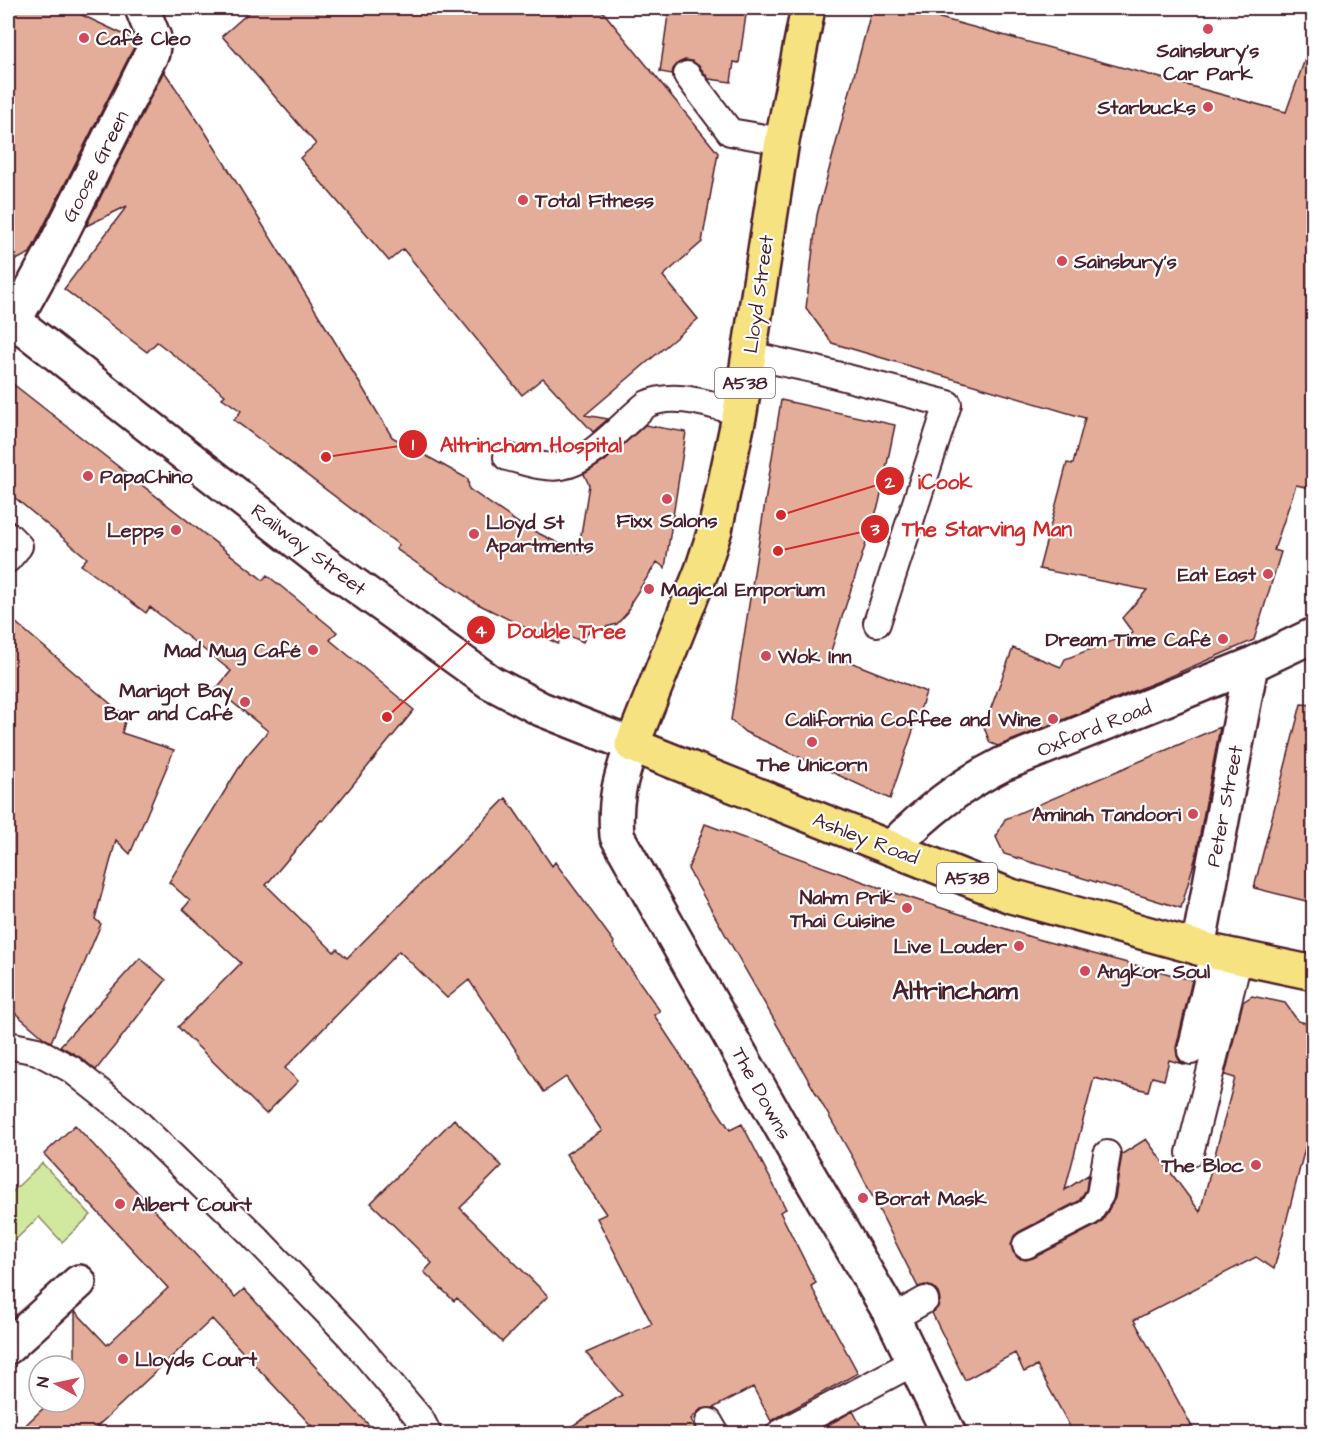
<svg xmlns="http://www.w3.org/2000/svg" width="1321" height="1441" viewBox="0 0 1321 1441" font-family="'Architects Daughter',sans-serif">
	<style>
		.green { fill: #d0e99e; stroke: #8d8464; stroke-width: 1.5 }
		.building { fill: #e3ad99; stroke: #4a1f2b; stroke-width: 1.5 }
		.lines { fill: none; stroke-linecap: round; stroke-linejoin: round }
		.lane-casing { stroke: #4a1f2b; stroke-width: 30 }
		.street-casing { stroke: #4a1f2b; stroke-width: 38 }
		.secondary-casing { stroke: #4a1f2b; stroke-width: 38 }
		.primary-casing { stroke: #4a1f2b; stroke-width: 38 }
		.lane { stroke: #fff; stroke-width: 26 }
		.street { stroke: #fff; stroke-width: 33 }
		.secondary { stroke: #fff; stroke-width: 33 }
		.primary { stroke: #f6e281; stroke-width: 33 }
		.poi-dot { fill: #d1495b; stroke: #fff; stroke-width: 2 }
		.labels { text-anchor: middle; stroke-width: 4.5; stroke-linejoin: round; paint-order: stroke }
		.shield { fill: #fff; stroke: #80626b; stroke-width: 1.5 }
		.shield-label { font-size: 18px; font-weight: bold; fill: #4a1f2b }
		.poi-label { font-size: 20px; font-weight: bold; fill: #4a1f2b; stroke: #fff; text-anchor: start }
		.street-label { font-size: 20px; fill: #4a1f2b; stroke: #fff }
		.district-label { font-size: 26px; font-weight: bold; fill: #4a1f2b; stroke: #fff }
		.leader { fill: none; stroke: #d62828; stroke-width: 2 }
		.callout-dot { fill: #d62828; stroke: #fff; stroke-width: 2 }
		.mark-label { font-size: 18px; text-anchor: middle; font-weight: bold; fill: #fff }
		.callout-label { font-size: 21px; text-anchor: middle; font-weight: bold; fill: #d62828; stroke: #fff; stroke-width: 4.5; stroke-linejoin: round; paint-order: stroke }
	</style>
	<rect width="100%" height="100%" fill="#fff"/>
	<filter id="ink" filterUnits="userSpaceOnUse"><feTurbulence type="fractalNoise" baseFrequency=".0167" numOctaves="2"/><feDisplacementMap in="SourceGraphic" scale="12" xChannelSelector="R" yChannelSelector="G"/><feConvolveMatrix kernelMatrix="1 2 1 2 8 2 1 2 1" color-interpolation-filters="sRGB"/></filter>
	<g filter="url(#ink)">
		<path class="green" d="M42,1163L91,1215L62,1242L39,1217L8,1247V1196Z"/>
		<path class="building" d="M8,8H67L129,37L135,42L134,47L30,253L8,264Z
			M254,8H600L718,153L702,242L663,276L698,319L585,415L608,419L593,432L543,378L522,395L403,249L389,261L300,158L316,144L222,36Z
			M669,8H747L739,63L734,62L731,82L709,79L699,66L692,61L685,60L678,63L673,69L672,74L660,72Z
			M872,8H903L1286,112L1309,48L1314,49V489L1296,485L1274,550L1281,552L1254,640L1159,681L998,746L990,743L984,727L1013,648L1061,667L1065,659L1133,633L1122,618L1147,590L1039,569L1067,463L1073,464L1085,418L832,343L806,308L817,215Z
			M164,71L204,130L332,337L392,437L468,479L469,489L520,524L578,553L589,485L584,474L605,461L645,425L686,432L665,568L657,562L631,602L628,612L617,624L588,632L583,642L563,633L558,644L476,603L396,549L399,545L234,420L241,411L222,398L225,395L157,342L147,352L64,289L127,206L86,226Z
			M8,380L263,580L267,575L337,632L330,640L414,710L323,821L321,820L266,885L334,952L337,949L347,958L506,798L552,866L555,862L614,942L613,944L660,1011L654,1015L730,1130L742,1124L786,1209L780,1212L816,1283L811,1286L858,1373L771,1421L753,1387L713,1408L701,1409L691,1419L698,1434H559L622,1395L586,1353L652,1324L597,1218L606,1214L566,1154L602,1131L566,1077L544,1092L469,980L447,998L399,951L285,1068L298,1081L266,1114L178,1027L241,963L183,909L190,901L169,882L245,758L268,731L216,689L231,671L150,607L146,613L81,565L87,558L8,492Z
			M781,400L895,425L879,503L830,654L926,692L890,799L745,732L731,720Z
			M8,616L126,717L122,733L174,750L130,854L116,840L95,919L101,924L51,1042L44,1038L8,1007Z
			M1301,704L1314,705V903L1254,888Z
			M1220,727L1196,856L1181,908L1004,854L996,837L1005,819Z
			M705,824L889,891L1037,939L1192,980L1176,1048L1177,1056L1180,1062L1186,1065L1169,1060L1164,1080L1152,1077L1148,1091L1094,1078L1065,1190L1088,1175L1086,1190L1079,1201L1019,1232L1014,1236L1011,1245L1013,1252L1018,1258L1026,1260L1033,1258L1097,1225L1103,1220L1115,1198L1122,1154L1146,1139L1200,1212L1235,1078L1225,1075L1243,1002L1252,996L1285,1003L1298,1021L1314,1025V1113L1274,1269L1256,1257L1134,1320L1196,1434H1074L1037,1366L1024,1372L1015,1353L965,1380L932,1313L938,1307L940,1300L938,1293L932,1287L925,1285L918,1287L854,1160L688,869Z
			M140,958L166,980L96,1070L80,1057L60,1046Z
			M454,1119L502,1166L460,1208L548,1296L502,1342L457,1298L454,1301L424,1272L432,1263L371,1203Z
			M75,1125L235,1297L244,1289L377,1434H319L212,1319L89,1434H16L50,1402H75V1311L107,1345L168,1288L44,1154Z
			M853,1411L865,1434H812Z"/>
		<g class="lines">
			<defs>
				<path id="lane" d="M687,75L730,132L782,141
					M749,355L817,370L948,404L877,623
					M507,457C524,461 544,469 562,466C592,461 623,423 647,404C675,391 711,405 740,412
					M8,535L19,546L8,559
					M8,1045L37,1051L71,1069L135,1120L254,1236L350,1336L421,1420L428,1434
					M1191,1051L1214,952
					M1190,1153L1239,957
					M1026,1245L1090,1212L1100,1195L1107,1154
					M893,1318L925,1300
					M709,1422L716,1434
					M779,1434L914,1362"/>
				<path id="street" d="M8,329L14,321L50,256L152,53L154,38L142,8
					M891,848C927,812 957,787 1003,764L1251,665L1314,635
					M1198,948L1251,665
					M8,1347L79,1282"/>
				<path id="secondary" d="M8,316L320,560L490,682L541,709L632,745C620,779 614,800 617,836L796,1153L893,1318L949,1434"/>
				<path id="primary" d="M808,8L782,141L740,412L715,530L702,570L632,745L1011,896L1214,952L1314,973"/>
			</defs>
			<use href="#lane" class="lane-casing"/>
			<use href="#street" class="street-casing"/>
			<use href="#secondary" class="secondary-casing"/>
			<use href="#primary" class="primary-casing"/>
			<use href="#lane" class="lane"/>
			<use href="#street" class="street"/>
			<use href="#secondary" class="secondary"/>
			<use href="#primary" class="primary"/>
		</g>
	</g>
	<g class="poi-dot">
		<circle cx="1208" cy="29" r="6"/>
		<circle cx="84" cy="38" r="6"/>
		<circle cx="1208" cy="107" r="6"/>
		<circle cx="523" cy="200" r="6"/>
		<circle cx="1062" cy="261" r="6"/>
		<circle cx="88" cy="476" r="6"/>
		<circle cx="667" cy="499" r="6"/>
		<circle cx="176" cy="530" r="6"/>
		<circle cx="474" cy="534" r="6"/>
		<circle cx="1268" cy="574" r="6"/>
		<circle cx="649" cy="589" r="6"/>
		<circle cx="1223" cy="639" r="6"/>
		<circle cx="313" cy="650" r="6"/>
		<circle cx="766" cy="656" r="6"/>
		<circle cx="245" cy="702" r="6"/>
		<circle cx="1053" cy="719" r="6"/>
		<circle cx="812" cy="742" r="6"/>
		<circle cx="1193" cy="814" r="6"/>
		<circle cx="907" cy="908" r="6"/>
		<circle cx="1019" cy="946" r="6"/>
		<circle cx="1085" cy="971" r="6"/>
		<circle cx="1256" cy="1165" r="6"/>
		<circle cx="863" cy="1198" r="6"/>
		<circle cx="120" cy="1204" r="6"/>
		<circle cx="123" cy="1359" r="6"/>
	</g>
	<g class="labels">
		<g class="shield">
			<rect x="715" y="368" width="60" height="30" rx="4.5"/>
			<rect x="937" y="863" width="60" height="30" rx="4.5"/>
		</g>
		<g class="shield-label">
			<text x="745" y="389">A538</text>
			<text x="967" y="884">A538</text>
		</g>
		<g class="poi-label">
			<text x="96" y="45">Café Cleo</text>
			<text x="1208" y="57" text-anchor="middle">Sainsbury's<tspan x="1208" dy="23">Car Park</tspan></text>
			<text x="1196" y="114" text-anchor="end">Starbucks</text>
			<text x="535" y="207">Total Fitness</text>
			<text x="1074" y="268">Sainsbury's</text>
			<text x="100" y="483">PapaChino</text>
			<text x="667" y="527" text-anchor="middle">Fixx Salons</text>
			<text x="486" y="529">Lloyd St<tspan x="486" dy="23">Apartments</tspan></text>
			<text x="164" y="537" text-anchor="end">Lepps</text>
			<text x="1256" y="581" text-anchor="end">Eat East</text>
			<text x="661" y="596">Magical Emporium</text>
			<text x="1211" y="646" text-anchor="end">Dream Time Café</text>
			<text x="301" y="657" text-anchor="end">Mad Mug Café</text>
			<text x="778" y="663">Wok Inn</text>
			<text x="233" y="697" text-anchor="end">Marigot Bay<tspan x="233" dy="23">Bar and Café</tspan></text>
			<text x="1041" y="726" text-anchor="end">California Coffee and Wine</text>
			<text x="812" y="771" text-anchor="middle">The Unicorn</text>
			<text x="1181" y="821" text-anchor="end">Aminah Tandoori</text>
			<text x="895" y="904" text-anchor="end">Nahm Prik<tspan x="895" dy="23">Thai Cuisine</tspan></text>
			<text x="1007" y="953" text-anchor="end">Live Louder</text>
			<text x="1097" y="978">Angkor Soul</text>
			<text x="1244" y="1172" text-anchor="end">The Bloc</text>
			<text x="875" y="1205">Borat Mask</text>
			<text x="132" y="1211">Albert Court</text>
			<text x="135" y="1366">Lloyds Court</text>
		</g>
		<g class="street-label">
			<text transform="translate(95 166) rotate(-63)" y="7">Goose Green</text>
			<text transform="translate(758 294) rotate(-82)" y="7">Lloyd Street</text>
			<text transform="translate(309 549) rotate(37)" y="7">Railway Street</text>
			<text transform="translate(1094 728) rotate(-22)" y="7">Oxford Road</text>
			<text transform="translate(1224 806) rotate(-79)" y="7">Peter Street</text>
			<text transform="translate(866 838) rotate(21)" y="7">Ashley Road</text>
			<text transform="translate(762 1093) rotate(61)" y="7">The Downs</text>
		</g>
		<g class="district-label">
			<text x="955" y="999">Altrincham</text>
		</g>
	</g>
	<path class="leader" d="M326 457L413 444M781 515L890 481M778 551L875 529M387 717L481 630"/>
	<g class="callout-dot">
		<circle cx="326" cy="457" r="6"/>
		<circle cx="781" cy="515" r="6"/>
		<circle cx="778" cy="551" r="6"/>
		<circle cx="387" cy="717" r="6"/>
		<circle cx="413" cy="444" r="15"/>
		<circle cx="890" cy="481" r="15"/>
		<circle cx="875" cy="529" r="15"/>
		<circle cx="481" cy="630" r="15"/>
	</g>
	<g class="mark-label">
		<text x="413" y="450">1</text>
		<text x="890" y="488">2</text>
		<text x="875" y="535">3</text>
		<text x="481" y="637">4</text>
	</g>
	<g class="callout-label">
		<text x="531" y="452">Altrincham Hospital</text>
		<text x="945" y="489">iCook</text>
		<text x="987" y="536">The Starving Man</text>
		<text x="567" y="638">Double Tree</text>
	</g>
	<rect width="1321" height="1441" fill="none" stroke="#fff" stroke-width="30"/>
	<rect x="15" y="15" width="1291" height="1411" fill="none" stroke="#4a1f2b" stroke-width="2" filter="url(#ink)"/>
	<g transform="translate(57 1384) rotate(278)"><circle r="28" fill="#ffffff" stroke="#b7a5aa" stroke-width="1.5"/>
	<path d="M0-4.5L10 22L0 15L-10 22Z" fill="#d1495b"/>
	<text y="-9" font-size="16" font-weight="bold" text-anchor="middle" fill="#4a1f2b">N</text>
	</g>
</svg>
